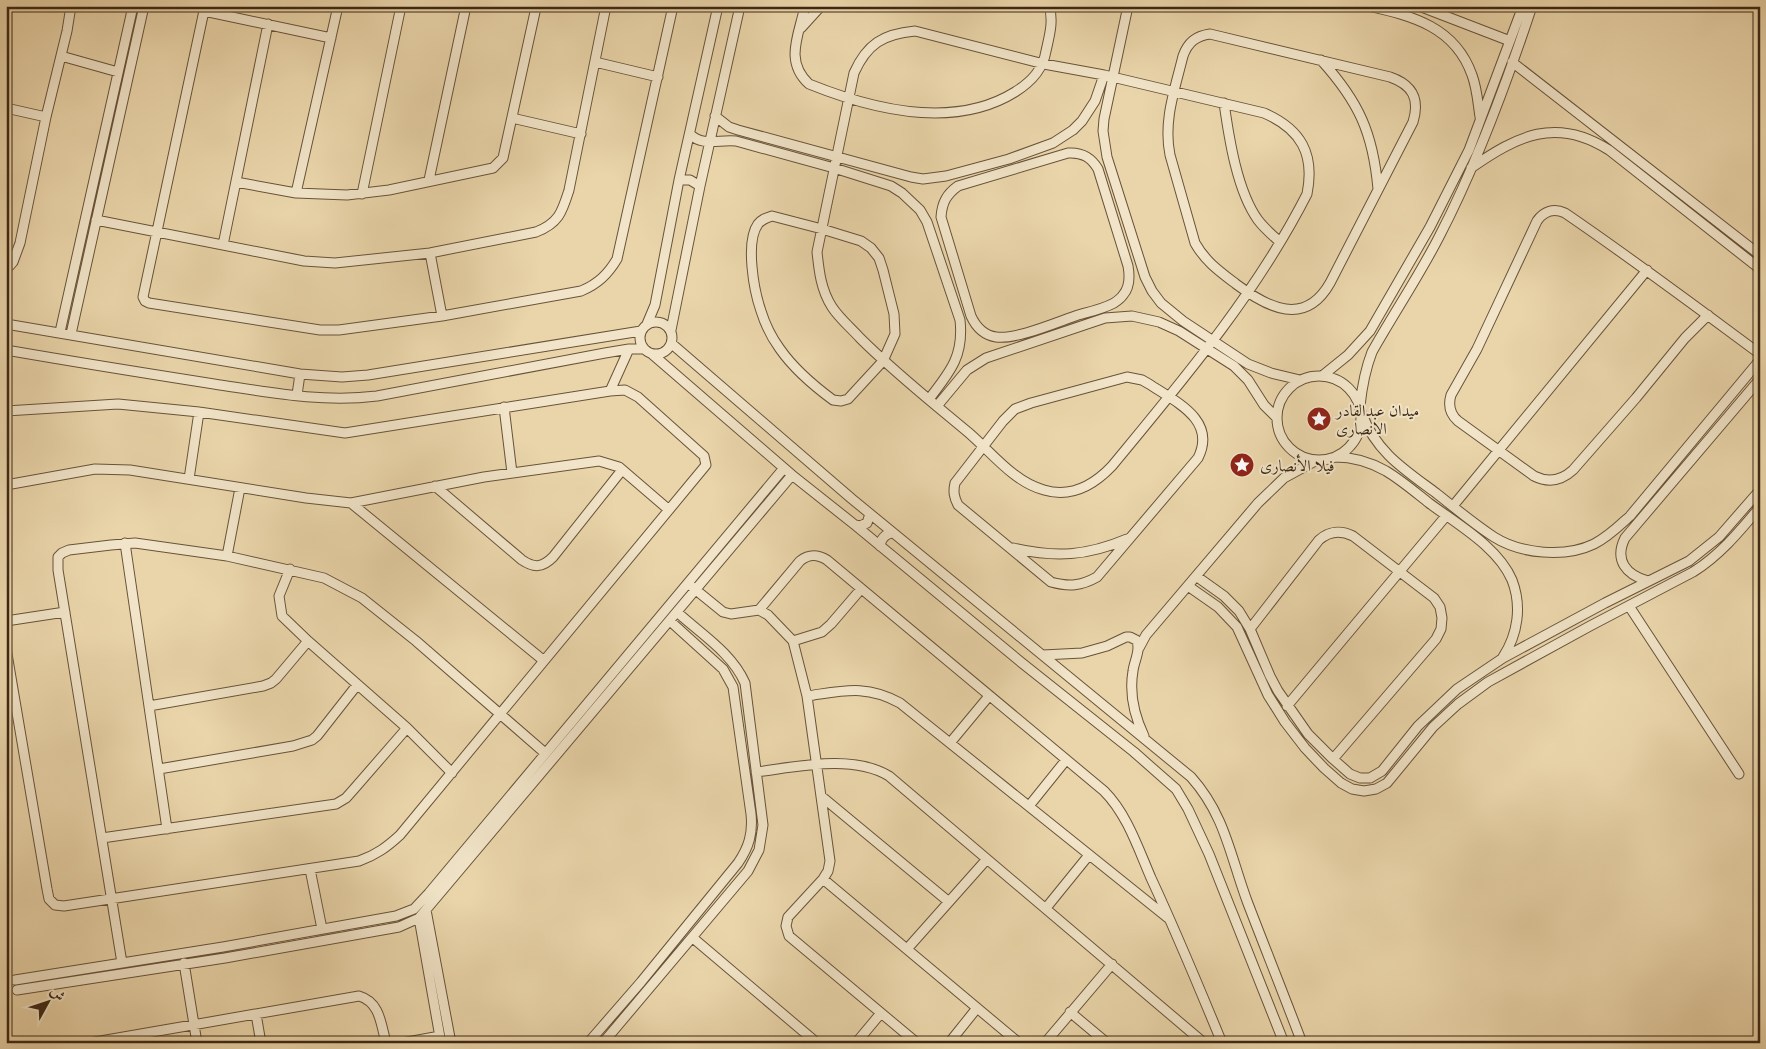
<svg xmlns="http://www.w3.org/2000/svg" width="1766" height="1049" viewBox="0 0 1766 1049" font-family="'Libre Caslon Text',Amiri,serif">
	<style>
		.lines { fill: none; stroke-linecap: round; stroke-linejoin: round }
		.minor-casing { stroke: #68533a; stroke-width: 11 }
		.minor { stroke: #f1e4c8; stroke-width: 9 }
		.labels { text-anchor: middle; stroke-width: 4; stroke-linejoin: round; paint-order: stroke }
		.poi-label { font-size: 16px; fill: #3d2815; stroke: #f1e4c8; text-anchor: start }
	</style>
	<rect width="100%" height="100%" fill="#ead5aa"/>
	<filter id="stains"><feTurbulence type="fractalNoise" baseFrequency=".004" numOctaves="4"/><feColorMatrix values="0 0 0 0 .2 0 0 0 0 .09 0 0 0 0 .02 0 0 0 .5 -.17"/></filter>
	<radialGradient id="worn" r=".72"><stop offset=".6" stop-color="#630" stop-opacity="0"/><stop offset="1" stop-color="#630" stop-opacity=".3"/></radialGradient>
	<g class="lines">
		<defs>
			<path id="minor" d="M205,6L143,297L145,301L149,303L320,330H339L442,316L581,291C598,284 608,274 617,259L673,6
				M805,6C799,35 784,61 809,84C871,109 954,130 1015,92C1031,82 1043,70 1046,51C1049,37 1054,21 1049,6
				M1128,6L1104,119L1103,131L1107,157L1145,277L1152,291L1161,303L1183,321L1248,364L1271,373L1300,380
				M1368,6C1413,16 1455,27 1472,75C1477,88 1478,104 1480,117
				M1419,6L1510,41
				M204,11L331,38
				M801,28L821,6
				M915,31L1044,64L1104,75L1264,113C1301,129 1315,154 1307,194C1256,294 1183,380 1112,466C1094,485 1071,498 1044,490C1014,482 992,453 969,433C932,402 894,372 860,338C851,328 839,318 832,307C821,290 819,271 817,252L854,73C867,44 883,34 915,31Z
				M1210,34L1390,77C1413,85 1420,99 1413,122L1330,283C1305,327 1268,308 1236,284C1219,271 1205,261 1195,243L1170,155C1163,121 1175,89 1183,56C1188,42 1196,36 1210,34Z
				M61,56L118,72
				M1321,60C1359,102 1373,133 1378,189
				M595,62L658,77
				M1512,62L1760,255
				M1224,103C1229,138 1237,191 1258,220C1264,228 1272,235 1280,242
				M6,108L46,117
				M715,116L729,127L738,130L911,177L923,179L946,176L1009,159L1053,143L1073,130L1082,121L1095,101L1104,75
				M512,118L581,134
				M690,134C702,147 720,139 736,141L834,168L891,186L902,193L920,210L927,222L960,320C964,356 950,372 929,399
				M1068,153C1082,152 1091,157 1098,169L1128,266C1130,277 1130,287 1123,295C1121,298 1117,301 1114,303C1103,309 1089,312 1078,315C1057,322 1016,340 996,337C983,335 976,327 971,316L941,217C942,202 947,194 958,186Z
				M1471,168C1517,136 1556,116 1609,150L1760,269
				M429,180L466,6
				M679,180H690L700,186
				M236,182L296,193L347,195L389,190L493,168L503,158L535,12V6
				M296,193L338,6
				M362,194L401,6
				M772,216L822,229L861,241L871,248L879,258L883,270L894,314L895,334L883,361L848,399L841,401L833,400C814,386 794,369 780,349C772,338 765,324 761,311C754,291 745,242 758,224C762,219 766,218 772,216Z
				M96,220L304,261L335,263L430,253L536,232C559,223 562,212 569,190L606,6
				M223,245L268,24
				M430,253L442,316
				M6,270L13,262L20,243L46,117L67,31L71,6
				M1708,315L1685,338L1636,398L1573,470C1561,481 1548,483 1534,476L1458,421C1450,414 1448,405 1451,395L1477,349L1537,221C1544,211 1554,208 1565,213C1631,258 1695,306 1760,354
				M640 338a16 16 0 1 1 32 0a16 16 0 1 1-32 0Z
				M6,324L300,374L342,377L368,375L641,331
				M647,324L655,305L679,180L718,6
				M671,330L700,186L740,6
				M60,332L133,6
				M71,334L144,6
				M672,344L852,499L1191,777C1225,815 1230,855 1247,901C1265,948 1284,995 1302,1043
				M6,350C75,362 144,373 214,384C268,392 322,403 377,396L605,353L629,349H644
				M652,354L792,475L855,525L1022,663L1134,752L1176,789L1188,809L1209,854L1284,1043
				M1277 418a42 42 0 1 1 84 0a42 42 0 1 1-84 0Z
				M1322,376L1348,355L1370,331L1430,227L1469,150L1523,6
				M1127,377L1142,380L1149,384C1176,402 1217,420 1198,458L1097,577C1081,586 1069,587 1051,582L958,505C954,497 953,492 955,483L1003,421L1015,409L1031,403Z
				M610,391L629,349
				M297,395L300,374
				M937,406L967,370L986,358L1105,318L1132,316L1159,322L1179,331L1234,366L1248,380L1264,405L1277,418
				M1360,406C1362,387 1365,370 1372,352C1394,313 1419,276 1439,237C1476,166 1507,82 1532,6
				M504,407L512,473
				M6,411L118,404L199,412L345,433L610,391L625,390L638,397L704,456L706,465L400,835C387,847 376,855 359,861L64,906L55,905L49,899L47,889L6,648
				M1362,414C1376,452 1405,470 1436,493C1455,508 1474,524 1494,537C1521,554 1565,558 1594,544C1608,537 1619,526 1630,516L1760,360
				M1335,457C1353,457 1370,462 1386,471C1401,480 1415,492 1429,503C1457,524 1498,547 1512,580C1522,606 1518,634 1503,657
				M189,479L199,412
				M6,485L95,469L130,470L306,498L351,503L484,477L599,461L619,467L669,510
				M435,486L522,560C534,568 542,568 553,557L622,470
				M351,503L543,660
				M1453,506L1647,270
				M855,525L860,526L867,523L870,514
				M125,543L167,829
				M880,546C881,539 885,534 892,533
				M1013,548C1055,558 1087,556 1127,539
				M227,556L240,488
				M1196,576L1224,596L1239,611L1250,629L1270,676L1278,691L1308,734L1333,759L1350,774L1360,778H1370L1382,771L1418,726L1457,689L1503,658L1605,603L1689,561L1719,537L1760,490
				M1648,581C1626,575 1614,560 1625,538L1760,379
				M691,586L723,612L731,614L759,610L768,615L793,641L807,696L830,861L828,871L823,879L788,917L786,926L789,936L917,1043
				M1188,586L1218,607L1237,627L1268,695L1285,722L1305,748L1324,768L1341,783L1352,789L1364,791L1376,789L1387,783L1433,727L1458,704L1488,682L1590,626L1693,572C1720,555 1739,532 1760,507
				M1629,606L1739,774
				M759,610L800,561C809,554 817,554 827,560L1104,791C1127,814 1138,848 1151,878C1176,932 1199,987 1222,1043
				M6,621L65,612
				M1250,629L1319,540C1329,531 1341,530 1353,536L1434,598L1440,607L1442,618L1441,629L1436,639L1333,759
				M308,641L407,728L452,773
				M793,641L822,632L831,624L861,589
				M1139,648L1146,635L1258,503L1284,478L1317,460
				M1043,655L1082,653L1107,646L1126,637H1130L1136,640C1142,648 1134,661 1133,671C1129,694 1134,715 1144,736
				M807,696C843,691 866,684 900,703L1168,918
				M149,706L263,686L271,683L276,679L308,641L282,616L279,596L290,569
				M1287,706L1446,516
				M950,743L989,696
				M159,769L293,746L312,740L317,736L357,685
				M756,772C797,767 852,754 889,776L1204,1043
				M821,796L949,902
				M1029,806L1066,760
				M102,838L336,804L346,798L354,789L407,728
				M310,869L322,929
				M823,879L1019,1043
				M1046,908L1089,855
				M426,910L451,1043
				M419,918L441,1043
				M693,938L817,1043
				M907,949L987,859
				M122,963L58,570V557L62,553L69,550L111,545L135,543L227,556L324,578L362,598L416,641L545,753
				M184,963L197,1043
				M15,980L223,947L396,916L414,909L429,893L784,468
				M17,990L225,958L399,927L419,918L792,475
				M1070,1012L1107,1043
				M256,1014L261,1043
				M89,1043L359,996C380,1002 381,1024 386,1043
				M402,1043L440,1036
				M588,1043L641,982L738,863C749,847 753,833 751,814L733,687L723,669L670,621
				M603,1043L748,871L759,850L763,825L745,683C732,653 701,634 677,612
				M856,1043L881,1013
				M949,1043L977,1008
				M1045,1043L1112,964"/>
		</defs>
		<use href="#minor" class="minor-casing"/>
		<use href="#minor" class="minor"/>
	</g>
	<defs>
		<symbol id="sight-disc" viewBox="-11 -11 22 22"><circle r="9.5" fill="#8f2418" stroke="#f1e4c8"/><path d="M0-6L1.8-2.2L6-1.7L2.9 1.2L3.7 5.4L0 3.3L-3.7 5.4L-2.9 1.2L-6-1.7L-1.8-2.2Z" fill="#fff"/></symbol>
	</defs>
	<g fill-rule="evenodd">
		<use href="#sight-disc" x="1305" y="405" width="28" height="28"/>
		<use href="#sight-disc" x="1228" y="451" width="28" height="28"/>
	</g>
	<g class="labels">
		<g class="poi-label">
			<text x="1336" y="416">ميدان عبدالقادر<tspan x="1336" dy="18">الانصارى</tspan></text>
			<text x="1260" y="471">فيلا الأنصارى</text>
		</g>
	</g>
	<rect width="1766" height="1049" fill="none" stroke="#ead5aa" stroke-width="25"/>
	<rect x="8" y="8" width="1751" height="1034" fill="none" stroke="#3d2815" stroke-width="2.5"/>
	<rect x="12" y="12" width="1741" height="1024" fill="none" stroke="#3d2815"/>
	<g transform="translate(48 1002) rotate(50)" stroke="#f1e4c8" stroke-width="4" paint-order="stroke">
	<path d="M0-4L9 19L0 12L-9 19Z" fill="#3d2815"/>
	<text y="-8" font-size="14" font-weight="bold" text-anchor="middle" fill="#3d2815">ش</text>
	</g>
	<rect width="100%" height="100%" filter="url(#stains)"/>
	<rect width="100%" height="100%" fill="url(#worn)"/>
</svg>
